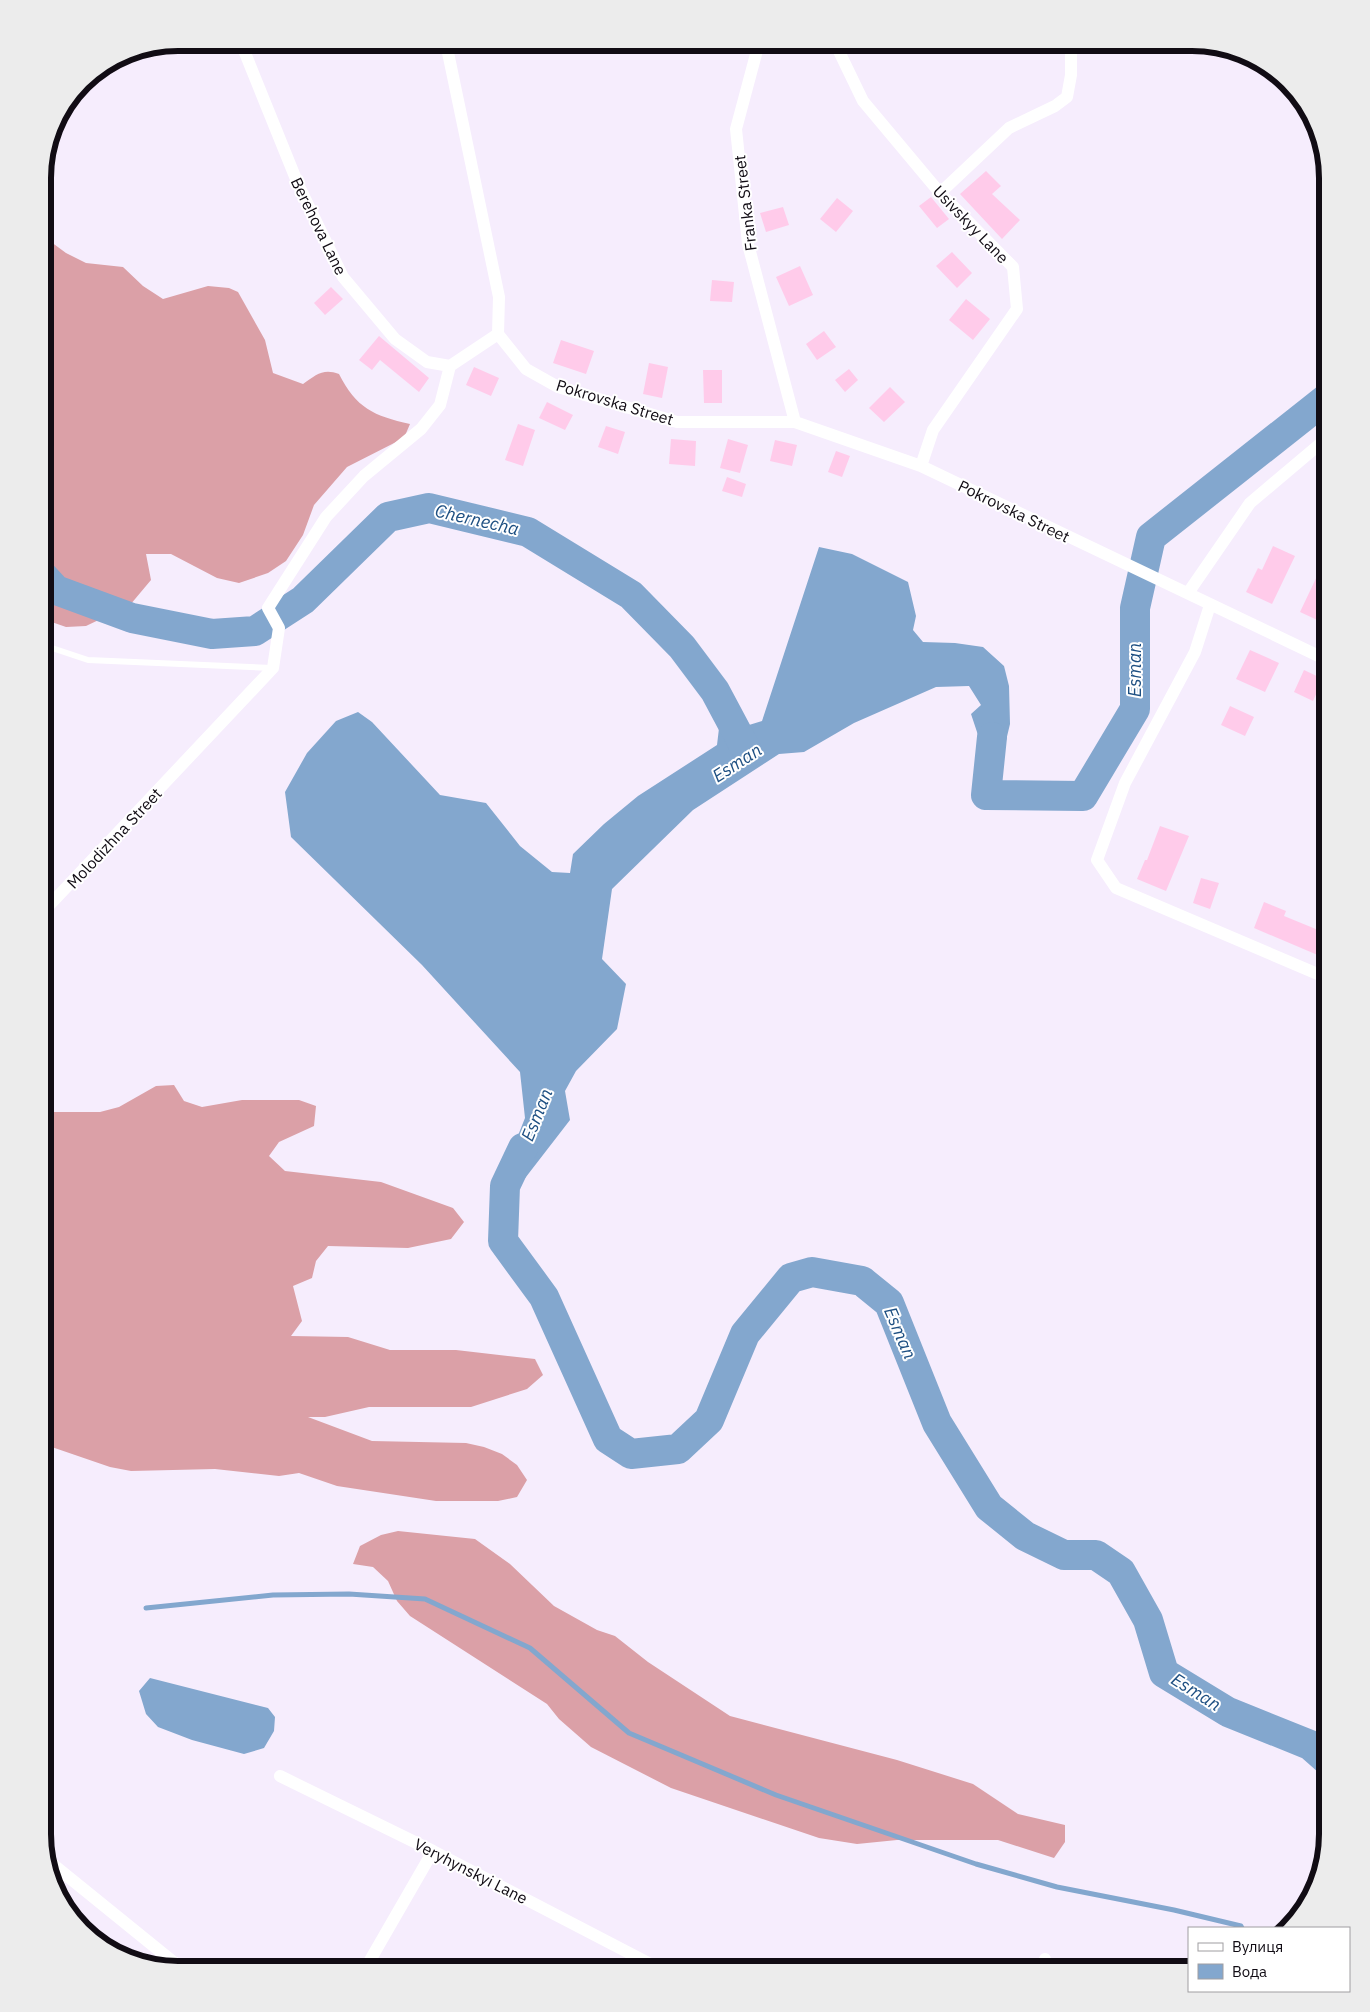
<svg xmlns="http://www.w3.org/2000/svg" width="1370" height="2012" viewBox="0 0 1370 2012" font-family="'IBM Plex Sans',sans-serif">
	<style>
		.forest { fill: #dba0a7 }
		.water { fill: #83a7ce }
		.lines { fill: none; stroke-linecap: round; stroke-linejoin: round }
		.stream { stroke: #83a7ce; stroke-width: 5 }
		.river { stroke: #83a7ce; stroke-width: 30 }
		.building { fill: #ffcbea }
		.service { stroke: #fff; stroke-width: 6 }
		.minor { stroke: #fff; stroke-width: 12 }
		.labels { text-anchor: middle; stroke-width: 4; stroke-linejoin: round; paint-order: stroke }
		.street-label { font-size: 16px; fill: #110c14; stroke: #fff }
		.water-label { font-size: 18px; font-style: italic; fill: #1d4f82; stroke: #fff }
		.rim { fill: none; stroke: #110c14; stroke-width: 6 }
	</style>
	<rect width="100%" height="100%" fill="#f6edfd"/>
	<path class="forest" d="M43,236L66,253L86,263L123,267L143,286L163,299L208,286L229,288L238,292L265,340L273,373L303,384C316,375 323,368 339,374C356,408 374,416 410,424L404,438L347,467L314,505L303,535L286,561L268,573L239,583L217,578L171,554H146L151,580L130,605L86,626L66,627L43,619Z
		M174,1085L184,1101L202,1107L242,1100H299L316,1106L314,1126L279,1142L269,1156L285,1171L381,1182L453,1208L464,1222L451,1239L408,1248L328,1246L316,1261L312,1278L293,1286L302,1321L291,1336L348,1337L390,1350H456L535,1359L543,1375L527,1389L471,1407H369L325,1417H308L372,1441L466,1443L484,1447L502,1454L517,1465L527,1480L517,1497L498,1501H436L337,1486L299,1473L279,1476L215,1469L131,1471L110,1467L43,1444V1112H100L119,1107L156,1086Z
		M398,1531L475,1539L510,1564L554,1606L597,1630L615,1636L648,1662L730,1716L897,1760L973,1784L1018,1814L1065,1825V1842L1054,1858L998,1840H897L857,1844L819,1838L671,1788L591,1747L559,1719L547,1704L410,1616L397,1601L388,1581L373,1567L353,1564L360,1546L381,1535Z"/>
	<path class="water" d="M819,547L852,554L908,582L916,616L913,630L923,642L955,643L983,647L1004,666L1009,686L1010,724L1004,749L987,777L984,753L971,714L981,705L969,686L936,687L854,723L804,752L779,754L693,810L612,889L602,959L626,984L617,1029L576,1071L565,1091L570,1120L519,1186H505L509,1158L525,1118L520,1072L422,965L291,837L285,792L307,753L336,721L358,712L372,722L440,795L486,803L520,846L552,872L570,873L573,854L604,824L638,796L717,745L720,720L736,729L762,721Z
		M150,1678L268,1708L275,1717L274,1731L264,1748L244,1754L192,1740L158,1727L146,1714L139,1691Z"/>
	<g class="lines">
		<path class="stream" d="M146,1608L273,1595L349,1594L425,1599L530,1648L629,1733L776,1795L976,1864L1057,1887L1174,1910L1241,1926L1242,1928"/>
		<path class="river" d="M43,576L56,590L132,618L212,634L255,631L303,600L388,517L429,508L528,532L631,595L682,647L715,691L748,753
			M992,737L986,795L1083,796L1135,709V608L1151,537L1327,398
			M523,1148L505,1186L503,1241L544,1297L608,1439L631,1454L678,1449L709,1420L745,1334L791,1278L812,1272L862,1281L889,1303L937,1423L989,1507L1025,1536L1064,1555H1096L1121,1572L1148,1620L1164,1673L1228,1712L1310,1745L1327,1760"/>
	</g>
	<path class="building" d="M986,171L1001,186L992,194L1020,220L1002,239L960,194Z
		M931,197L949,219L937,228L919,206Z
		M837,198L853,211L836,232L820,219Z
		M783,207L789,225L766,232L760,213Z
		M952,252L972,273L957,288L936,266Z
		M800,266L813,295L789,306L776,277Z
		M712,280L734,282L732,302L710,301Z
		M331,287L343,299L325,315L314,303Z
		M966,299L990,319L973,340L949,320Z
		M824,331L836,347L817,360L806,344Z
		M379,336L429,378L419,392L380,360L372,370L359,360Z
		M561,340L594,351L586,374L553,363Z
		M649,363L668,367L662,398L643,394Z
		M474,367L499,378L491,396L466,385Z
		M849,369L858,380L845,392L835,380Z
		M703,370H722V403H704Z
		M890,387L905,402L884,422L869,408Z
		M547,402L573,415L565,430L539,418Z
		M518,424L535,430L523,466L505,460Z
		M606,426L625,432L618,454L598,447Z
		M671,439L696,441L695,466L669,464Z
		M728,439L748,445L740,473L720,468Z
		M775,440L797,445L792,466L770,461Z
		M836,451L850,456L842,477L828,472Z
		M727,477L746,484L742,497L722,491Z
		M1273,546L1295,556L1272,604L1246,592L1258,568L1262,570Z
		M1328,553V625L1300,612Z
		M1250,650L1279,663L1265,692L1236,679Z
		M1304,670L1323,679L1313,701L1294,692Z
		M1230,706L1254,717L1245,736L1221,725Z
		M1160,826L1189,836L1166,891L1137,879L1145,860H1147Z
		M1201,878L1219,883L1210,909L1193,903Z
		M1264,902L1286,911L1284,916L1328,934L1320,956L1254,928Z"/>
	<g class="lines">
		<path class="service" d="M43,645L88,660L272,668"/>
		<path class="minor" d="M241,43L298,184L343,277L395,339L427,362L450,366
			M446,43L499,297L498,334L526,369L558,387L677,422H795L921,466L1327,660
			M759,43L736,129L748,244L795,422
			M835,43L863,101L940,193L1013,267L1017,309L933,430L921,466
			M940,193L1009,128L1055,106L1067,97L1071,75V43
			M1188,593L1250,503L1327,438
			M1210,605L1195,652L1125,783L1097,860L1116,888L1327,978
			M43,912L273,668L279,628L268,608L326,517L364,476L421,429L440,405L450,366L498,334
			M280,1776L433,1851L660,1969
			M50,1862L182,1969
			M365,1969L433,1851
			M1042,1969L1045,1959"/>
	</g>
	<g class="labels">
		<g class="street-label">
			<text transform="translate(745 203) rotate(-97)" y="6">Franka Street</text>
			<text transform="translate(971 224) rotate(46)" y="6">Usivskyy Lane</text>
			<text transform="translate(319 226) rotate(64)" y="6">Berehova Lane</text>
			<text transform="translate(615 402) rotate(17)" y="6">Pokrovska Street</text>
			<text transform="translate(1014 511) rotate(26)" y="6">Pokrovska Street</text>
			<text transform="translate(114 838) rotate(-47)" y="6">Molodizhna Street</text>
			<text transform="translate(471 1871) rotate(27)" y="6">Veryhynskyi Lane</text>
		</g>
		<g class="water-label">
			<text transform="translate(477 520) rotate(13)" y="6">Chernecha</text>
			<text transform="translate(1135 670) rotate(-90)" y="6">Esman</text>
			<text transform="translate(737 763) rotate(-33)" y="6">Esman</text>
			<text transform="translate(537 1115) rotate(-68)" y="6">Esman</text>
			<text transform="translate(900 1333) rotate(67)" y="6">Esman</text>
			<text transform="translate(1196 1692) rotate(32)" y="6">Esman</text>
		</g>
	</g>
	<path d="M0 0H1370V2012H0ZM178 51H1192A127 127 0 0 1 1319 178V1834A127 127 0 0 1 1192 1961H178A127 127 0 0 1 51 1834V178A127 127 0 0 1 178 51Z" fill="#ececec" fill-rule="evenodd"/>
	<path class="rim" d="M178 51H1192A127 127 0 0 1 1319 178V1834A127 127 0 0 1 1192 1961H178A127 127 0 0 1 51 1834V178A127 127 0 0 1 178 51Z"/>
	<rect x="1188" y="1927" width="162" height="65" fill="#ffffff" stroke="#a09ea1"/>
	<rect x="1198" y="1943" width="25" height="8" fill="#ffffff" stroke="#a09ea1"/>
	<text x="1232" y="1952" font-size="15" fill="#110c14">Вулиця</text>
	<rect x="1198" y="1964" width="25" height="15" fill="#83a7ce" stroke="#a09ea1"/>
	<text x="1232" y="1977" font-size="15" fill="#110c14">Вода</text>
</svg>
